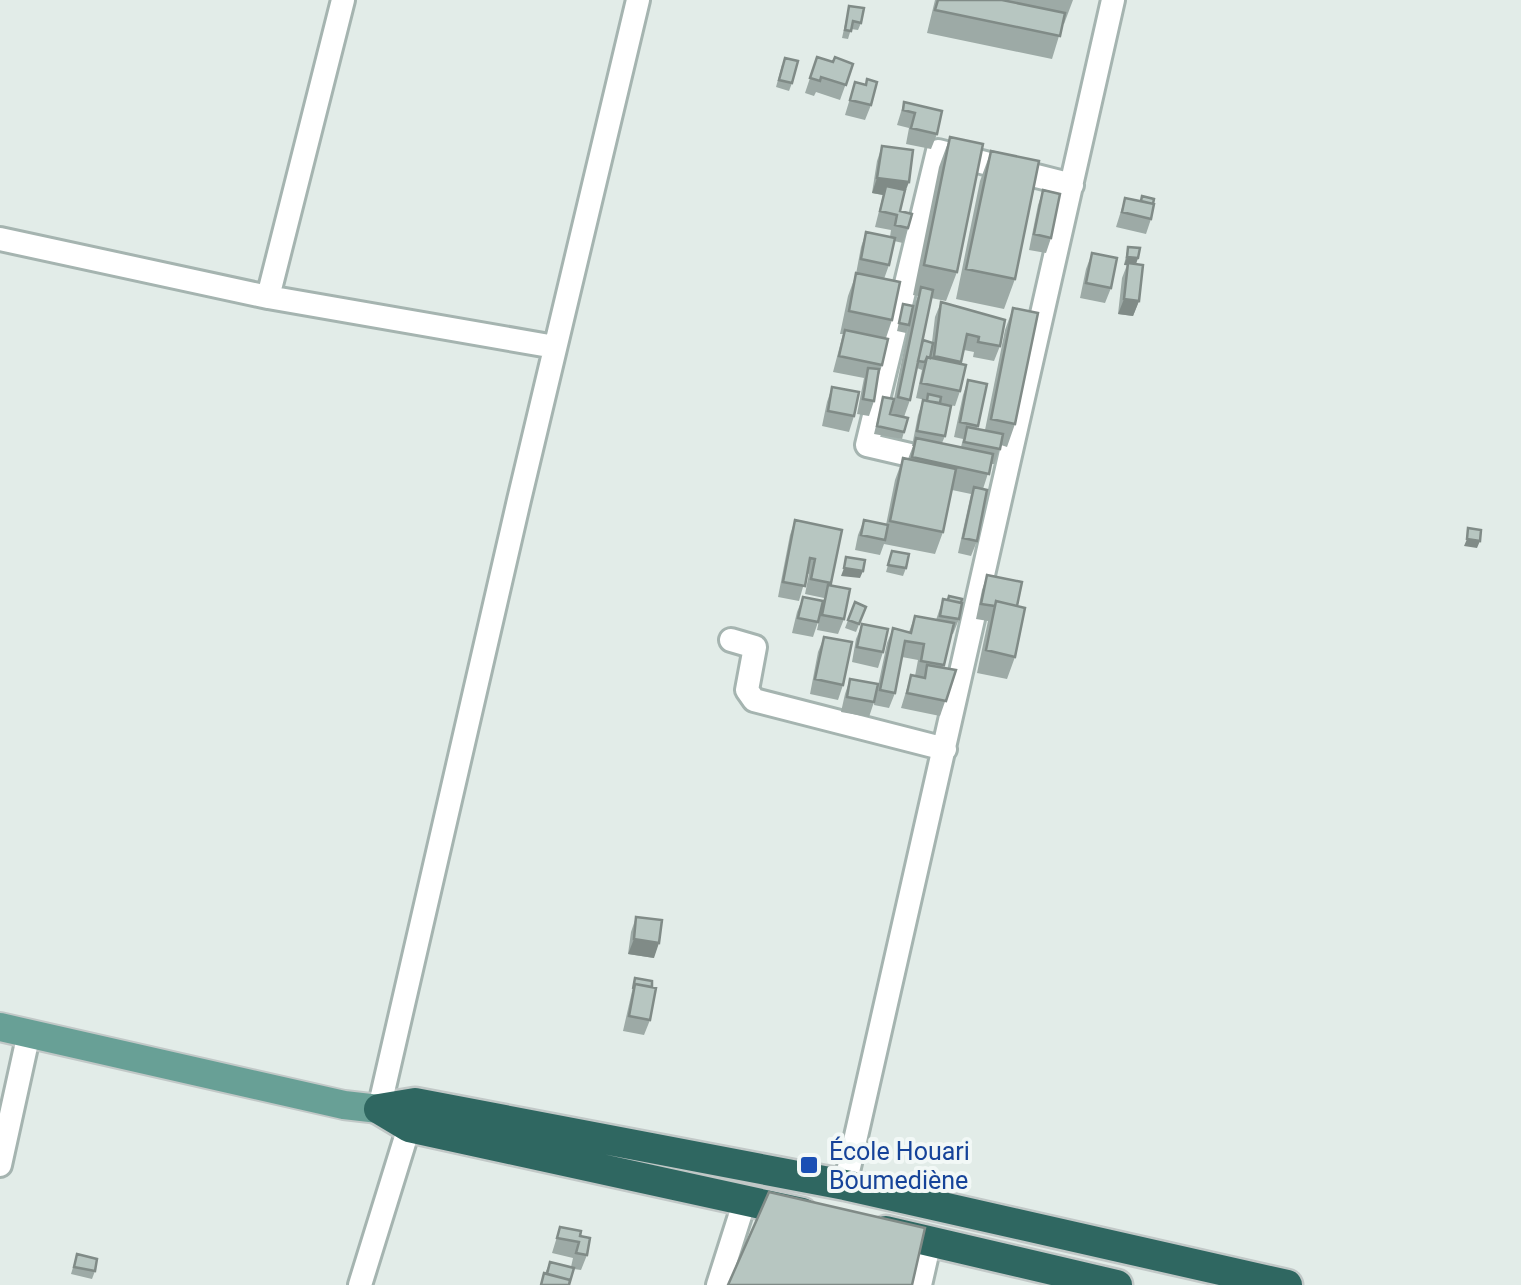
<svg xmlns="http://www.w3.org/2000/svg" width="1521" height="1285" viewBox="0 0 1521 1285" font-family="Roboto,sans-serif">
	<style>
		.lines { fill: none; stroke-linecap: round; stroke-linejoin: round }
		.minor-casing { stroke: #a5b4b0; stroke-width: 28 }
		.major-casing { stroke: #c1c8c7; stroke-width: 32 }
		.highway-casing { stroke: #c1c8c7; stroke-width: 35 }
		.minor { stroke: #fff; stroke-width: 22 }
		.major { stroke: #68a096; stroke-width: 28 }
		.highway { stroke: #2f6761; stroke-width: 30 }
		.wall { fill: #9daaa6 }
		.shaded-wall { fill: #808b87 }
		.building { fill: #b7c6c1; stroke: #808b87; stroke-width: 2.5 }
		.transit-dot { fill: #1a4fb4; stroke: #f2f8f6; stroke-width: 4 }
		.labels { text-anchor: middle; stroke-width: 8; stroke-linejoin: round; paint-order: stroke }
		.transit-label { font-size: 25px; fill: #164399; stroke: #f2f8f6; text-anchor: start }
	</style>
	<rect width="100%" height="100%" fill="#e2ece8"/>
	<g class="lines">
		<defs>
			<path id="minor" d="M343,0L268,297L555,347
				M0,239L268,297
				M940,462L867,445L938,151L1072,185
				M731,640L755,647L747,690L754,700L945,749
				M379,1109L519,500L638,0
				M0,1165L29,1033
				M845,1185L1113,0
				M360,1285L409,1127
				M718,1285L745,1200
				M920,1285L930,1241"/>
			<path id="major" d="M0,1027L344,1105L379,1109"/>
			<path id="highway" d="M379,1109L415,1103L845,1185L1287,1285
				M379,1109L409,1127L802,1213
				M886,1231L1117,1285"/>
		</defs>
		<use href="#minor" class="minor-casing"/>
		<use href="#major" class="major-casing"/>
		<use href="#highway" class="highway-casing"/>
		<use href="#minor" class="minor"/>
		<use href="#major" class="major"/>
		<use href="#highway" class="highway"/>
	</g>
	<path class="wall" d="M935,0H1073L1064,24L1063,23L1052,59L927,33Z
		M849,6L861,23L858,30L851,29L848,39L842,38Z
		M817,57L833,62L853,64L840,100L816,92L814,96L805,93Z
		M782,65L792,83L789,91L776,87Z
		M855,82L871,105L865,120L845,115Z
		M904,102L937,134L931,149L906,144L909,128L897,125Z
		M950,137L957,272L946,301L931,298L923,340L932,342L935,317L941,302L1000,346L994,361L973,357L974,352L964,350L960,364V391L955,406L940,403L945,436L942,443L961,447L963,439L954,437L963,395L968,380L987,384L977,429L985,430L1005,330L1013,308L1015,424L1007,447L1001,445L994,464H991L983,489L977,541L971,556L958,553L971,494L952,490L943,532L935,554L884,544L880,555L855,550L858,535L864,520L886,525L895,480L903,458L908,459L913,446H912L918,415L923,400H926L916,398L922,370L917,368L910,400L904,417V432L902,439L874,434L883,397L891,414L912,310L918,296L913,295L939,167Z
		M882,146L903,197L900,211L908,228L903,243L894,241L889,265L884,279L892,320L886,338L882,365L878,378L874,401L869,416L857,414L864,378L833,372L843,334H840L848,296L856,274L861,247L866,232L890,237L891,230L875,227L883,195L872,193L877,161Z
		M991,151L1015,279L1004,309L956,299L980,181Z
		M1043,190L1051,238L1046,253L1029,250L1038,205Z
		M1125,198L1153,204L1151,219L1146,234L1116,227Z
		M1128,247L1138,258L1136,264L1139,301L1133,316L1118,314L1122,278L1127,265H1124Z
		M1092,253L1111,288L1105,303L1080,298L1086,269Z
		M903,304L909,325L906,333L897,331Z
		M832,387L854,416L849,432L822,426L827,402Z
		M795,520L842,530L830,586L844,619L838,634L817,630L824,598L805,594L809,574L807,573L799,601L778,597L790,535Z
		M892,551L906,568L903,576L886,572Z
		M987,575L1017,606L1015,657L1007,679L977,673L988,621L976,619L982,590Z
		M803,597L818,622L813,637L792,633L797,612Z
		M943,599L959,619L953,634H952L943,668L956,670L940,716L901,708L911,675L915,676L918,660L902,657L895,693L889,708L874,705L887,643L893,628L909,632L915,616L936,620Z
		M855,602L866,607L856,632L845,628Z
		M862,624L883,652L878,668L852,662L856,639Z
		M824,637L843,685L838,700L810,694L818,652Z
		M850,679L874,702L869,717L841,712L845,694Z
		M636,917L654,958L628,954L631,932Z
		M635,978L650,1020L644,1035L623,1031Z
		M560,1227L580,1236L587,1255L581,1270L574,1269L569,1285H540L550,1262L571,1267L573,1258L552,1253Z
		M77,1254L95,1271L92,1279L71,1274Z"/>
	<path class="shaded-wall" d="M877,178L909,182L903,198L886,186L883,195L872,193Z
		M1127,257L1138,258L1135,266L1124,265Z
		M1124,299L1139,301L1133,316L1118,314Z
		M1467,539L1480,541L1477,548L1464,546Z
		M844,568L863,571L860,578L841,576Z
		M634,939L659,943L654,958L628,954Z"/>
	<path class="building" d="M938,0H1002L1065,13L1060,36L935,10Z
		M849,6L864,8L861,23L853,21L851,31L845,30Z
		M817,57L833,62L835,57L853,64L846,85L821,77L820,81L810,78Z
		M785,58L798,61L792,83L779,80Z
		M867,79L877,82L871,105L850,100L855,82L866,85Z
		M904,102L942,111L937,134L911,128L915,113L903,110Z
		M950,137L983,144L957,272L924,265Z
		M882,146L913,150L909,182L877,178Z
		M991,151L1039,161L1015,279L966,269Z
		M886,186L905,190L900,211L912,214L908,228L895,225L897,215L880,211Z
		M1043,190L1060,194L1051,238L1034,234Z
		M1142,196L1154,199L1153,204L1141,201Z
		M1125,198L1154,204L1151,219L1122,212Z
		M866,232L895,238L889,265L861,259Z
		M1128,247L1140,248L1138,258L1127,257Z
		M1092,253L1117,258L1111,288L1086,283Z
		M1128,263L1143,265L1139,301L1124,299Z
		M856,273L900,282L892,320L849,311Z
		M921,287L933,290L910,400L898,397Z
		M941,302L1005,320L1000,346L978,342L979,337L967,334L961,362L934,356Z
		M903,304L913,306L909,325L899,323Z
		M1013,308L1038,313L1015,424L991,419Z
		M845,330L888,339L882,365L839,356Z
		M923,340L933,343L930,358L927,357L925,362L918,361Z
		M927,357L966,365L960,391L921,383Z
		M868,368L879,369L874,401L863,399Z
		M968,380L987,384L978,426L960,422Z
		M832,387L859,392L854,416L828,411Z
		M928,394L941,397L940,403L927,401Z
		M883,397L894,399L890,414L908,418L904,432L877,426Z
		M923,400L951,406L945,436L917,431Z
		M967,427L1003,434L1000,449L964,442Z
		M916,438L993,454L989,474L912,457Z
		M903,458L956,469L943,532L890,521Z
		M974,487L987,490L977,541L963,538Z
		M795,520L842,530L831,583L811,579L815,559L810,558L805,586L783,582Z
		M864,520L888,525L885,540L861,535Z
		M1468,528L1481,530L1480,541L1467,539Z
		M892,551L909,554L906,568L888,565Z
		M846,557L865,560L863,571L844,568Z
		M987,575L1022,582L1017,606L996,601L995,606L981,604Z
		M828,585L850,589L844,619L822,615Z
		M949,596L962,599L961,603L948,600Z
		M803,597L823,601L818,622L798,618Z
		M943,599L962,603L959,619L940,616Z
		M996,601L1025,608L1015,657L986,650Z
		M855,602L866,607L859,624L848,620Z
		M915,616L954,623L944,665L921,661L924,644L905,641L895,693L880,690L893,628L911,633Z
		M862,624L888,629L883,652L857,647Z
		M824,637L852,642L843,685L815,679Z
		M927,665L956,670L946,701L907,693L911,675L925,678Z
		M850,679L878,684L874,702L847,697Z
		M636,917L662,920L659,943L634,939Z
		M635,978L652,981V987L635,984L633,989Z
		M635,984L656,988L650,1020L629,1016Z
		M769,1192L925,1228L912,1285H728Z
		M560,1227L581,1231L580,1236L590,1238L587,1255L576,1253L579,1242L557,1238Z
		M77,1254L97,1259L95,1271L74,1267Z
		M550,1262L574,1268L569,1285L570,1280L547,1274Z
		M544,1273L570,1280L569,1285H541Z"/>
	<rect class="transit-dot" x="799" y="1155" width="20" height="20" rx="5"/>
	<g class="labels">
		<g class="transit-label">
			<text x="829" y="1160">École Houari<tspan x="829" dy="29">Boumediène</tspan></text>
		</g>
	</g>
</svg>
